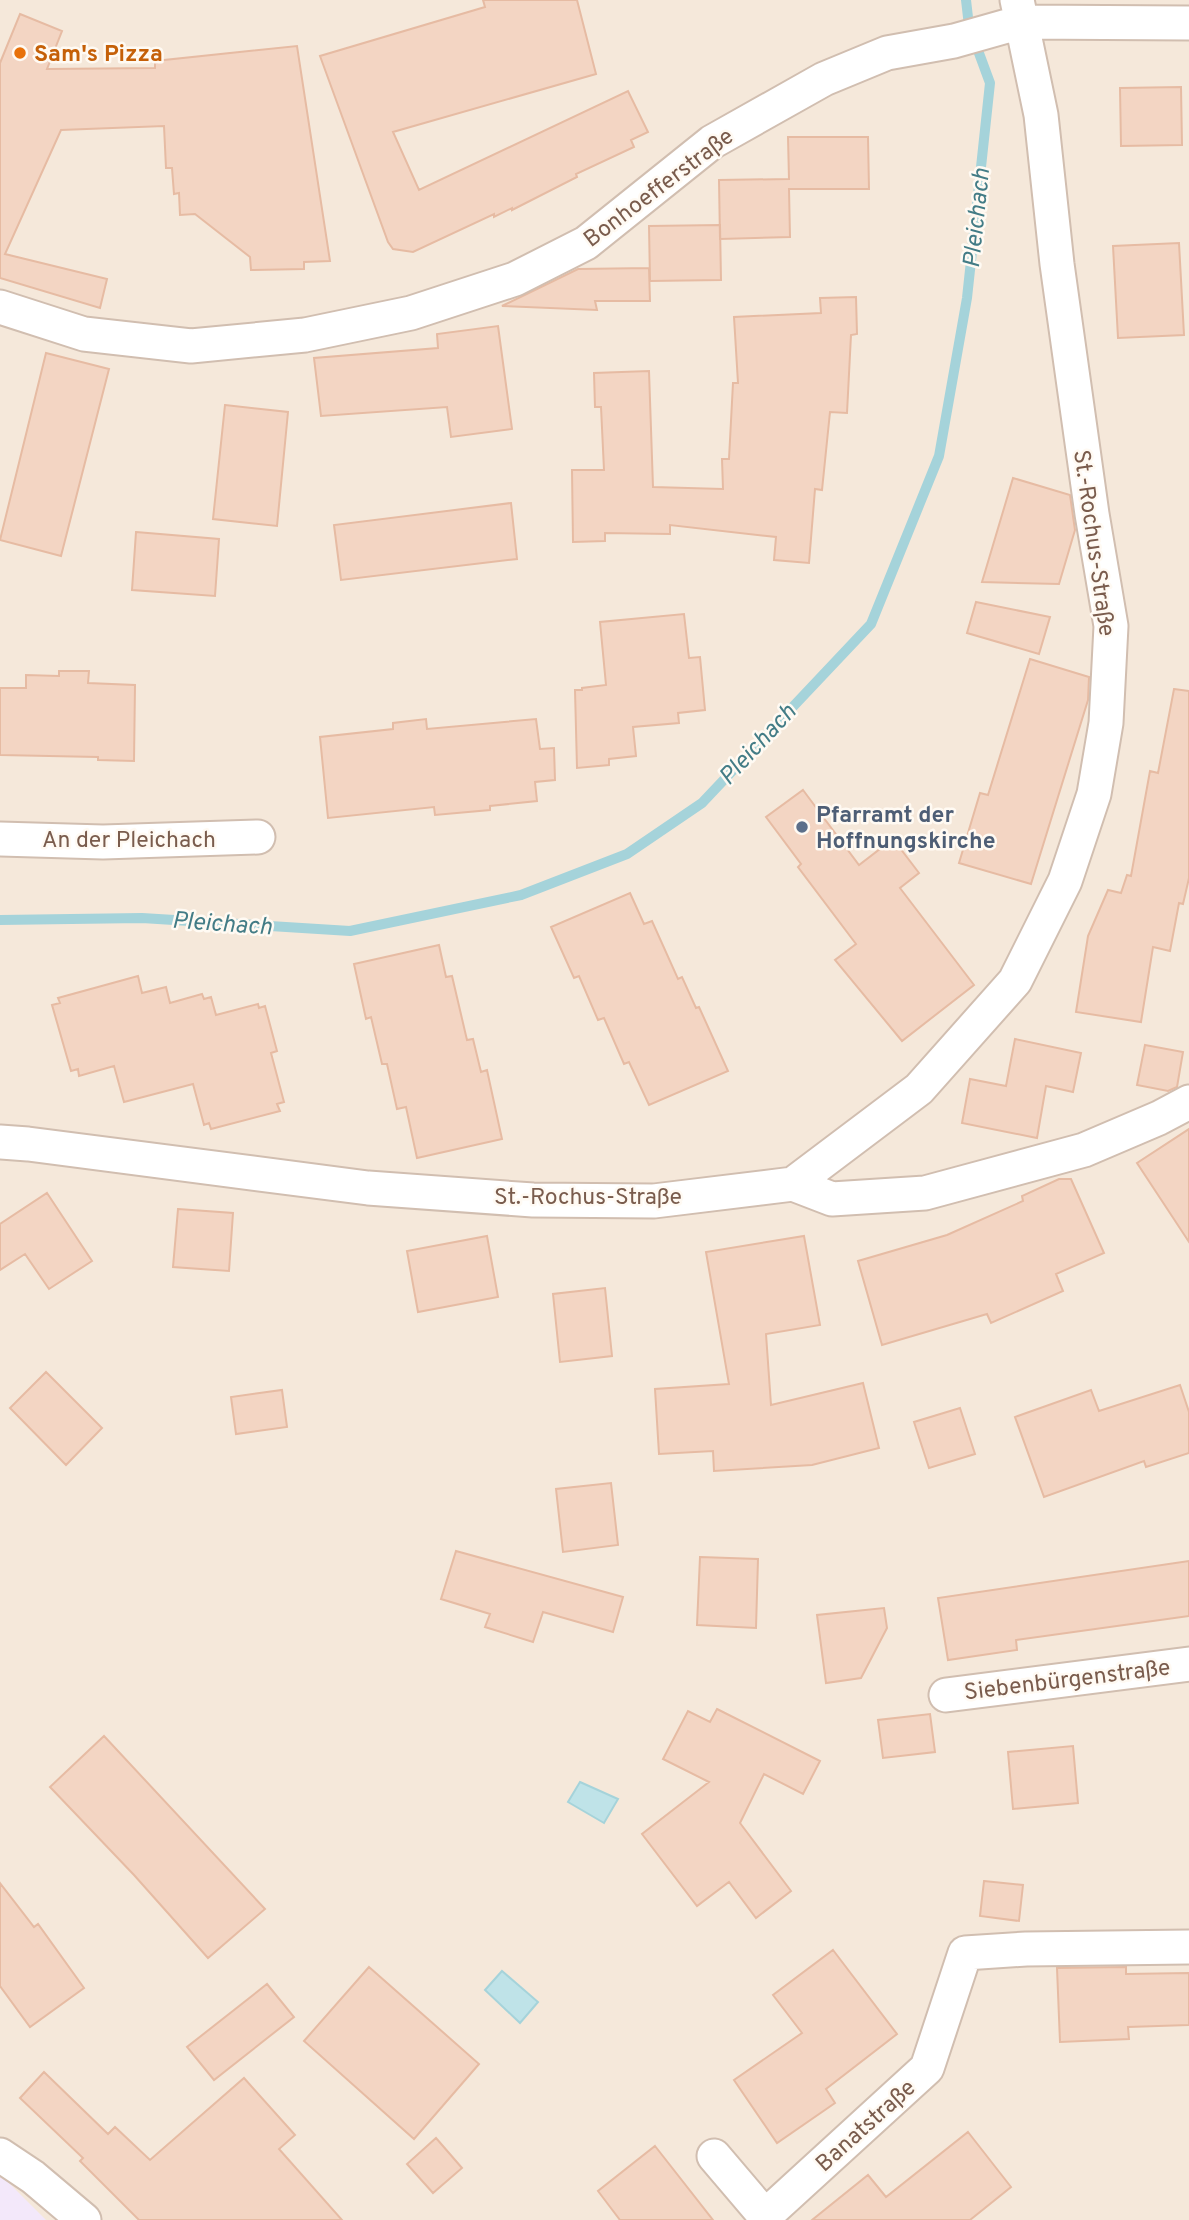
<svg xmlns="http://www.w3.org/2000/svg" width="1189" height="2220" viewBox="0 0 1189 2220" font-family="Overpass,sans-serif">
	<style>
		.residential { fill: #f5e8da }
		.education { fill: #f3e8fa }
		.water { fill: #bfe3e8; stroke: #a5d3da; stroke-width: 2 }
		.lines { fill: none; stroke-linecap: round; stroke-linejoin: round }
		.stream { stroke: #a5d3da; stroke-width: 10 }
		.building { fill: #f3d5c3; stroke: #e6bba3; stroke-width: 2 }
		.minor-casing { stroke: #d1beb0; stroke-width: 37 }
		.minor { stroke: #fff; stroke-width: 33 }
		.food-dot { fill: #e8710a; stroke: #fffaf3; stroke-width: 2.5 }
		.service-dot { fill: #5c6f8a; stroke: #fffaf3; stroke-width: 2.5 }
		.labels { text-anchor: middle; stroke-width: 5; stroke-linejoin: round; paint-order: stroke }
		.food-label { font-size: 23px; font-weight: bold; fill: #c56008; stroke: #fffaf3; text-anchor: start }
		.street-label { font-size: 23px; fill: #7a5c4d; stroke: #fffaf3 }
		.service-label { font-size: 23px; font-weight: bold; fill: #4e5e75; stroke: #fffaf3; text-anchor: start }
		.water-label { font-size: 24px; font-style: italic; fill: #437c86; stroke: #fffaf3 }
	</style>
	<rect width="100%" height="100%" fill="#fdf6ec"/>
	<path class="residential" d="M0,0H1189V2220H0Z"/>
	<path class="education" d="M0,2174L46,2220H0Z"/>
	<path class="water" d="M580,1782L618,1799L604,1823L568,1802Z
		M502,1971L538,2002L520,2023L485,1990Z"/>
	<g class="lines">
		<path class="stream" d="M0,920L142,918L350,931L521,895L627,854L702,803L871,624L939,456L967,298L990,83L969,26L966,0"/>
	</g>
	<path class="building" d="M483,0H577L596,74L393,132L419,190L628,91L648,132L631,140L634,147L576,174L577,177L512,210V208L494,217V214L413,252L393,249L388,242L320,56L485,7Z
		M20,14L62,31L47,69L155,68V61L297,46L330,261L304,262V269L251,270L250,257L195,214L180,215L179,193L174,194L172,168H166L164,126L61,130L5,254L107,279L100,308L0,278V63Z
		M1181,87L1182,145L1121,146L1120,88Z
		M788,137H868L869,189H789L790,237L720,239L719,180L789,179Z
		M720,225L721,280L650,281L649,226Z
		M1179,243L1184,335L1118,338L1113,246Z
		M649,268L650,301H595L597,310L502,306L578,269Z
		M856,297L857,334L851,335L847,413L830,412L822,490L815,489L809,563L774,560L776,537L670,525V534L605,533V541L573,542L572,470H604L601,407H595L594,373L649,371L653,487L723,489L722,459H729L733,383H738L734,317L821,313L820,298Z
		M498,326L512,429L451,437L447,407L321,416L314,358L438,348L437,334Z
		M46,353L109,369L61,556L0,540Z
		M225,405L288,412L277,526L213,519Z
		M1013,478L1070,495L1075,530L1059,584L982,582Z
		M511,503L517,559L341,580L334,525Z
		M136,532L219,539L215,596L132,590Z
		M976,602L1050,617L1039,654L967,633Z
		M684,614L689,658L700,657L705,710L678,713L679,723L633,727L636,756L609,759V765L577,768L575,690H582V688L606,685L600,622Z
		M1030,659L1089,677L1088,700L1031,884L959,863L980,793L988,795Z
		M59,671H89L88,683L135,685L134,761L98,760V757L0,755V688H26V675L59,676Z
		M1174,689L1189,691V878L1183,904L1179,903L1170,951L1153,947L1141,1022L1076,1012L1088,936L1108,890L1121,893L1127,875L1131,876L1150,771L1158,773Z
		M426,719L427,729L536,719L540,749L554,748L555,780L535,782L537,801L490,806V810L435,815L434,807L328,818L320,737L393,729V723Z
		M803,790L859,865L893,839L919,873L900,888L974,985L902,1041L835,960L856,944L798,867L801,864L766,817Z
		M630,893L644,924L652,921L678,979L682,977L696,1008L699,1007L728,1071L649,1105L629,1062L624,1064L604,1018L598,1020L579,976L574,978L551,927Z
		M439,945L446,977L452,976L467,1040L473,1039L481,1072L487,1070L502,1139L417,1158L406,1107L397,1109L387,1064H382L371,1017L366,1019L354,964Z
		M138,976L142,993L166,987L170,1003L202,994L204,999L211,997L216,1015L258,1004L259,1008L265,1006L277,1051L271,1053L284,1102L277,1104L280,1111L211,1129L209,1123L204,1125L193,1084L124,1102L114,1066L79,1076L78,1069L71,1071L52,1005L60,1003L58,998Z
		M1015,1039L1081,1053L1073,1092L1046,1086L1037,1138L962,1123L970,1079L1006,1086Z
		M1145,1045L1183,1052L1177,1087L1168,1091L1137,1085Z
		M1189,1129V1242L1137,1163Z
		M1059,1179H1071L1104,1253L1056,1274L1063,1291L991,1323L987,1314L882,1345L858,1261L947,1235L1023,1201L1022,1196Z
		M47,1193L92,1261L49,1289L25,1254L0,1270V1224Z
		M178,1209L233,1213L229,1271L173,1267Z
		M487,1236L498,1297L418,1312L407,1251Z
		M804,1236L820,1325L766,1334L771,1405L863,1383L879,1448L812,1465L714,1471L713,1451L659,1454L655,1389L729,1384L706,1252Z
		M605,1288L612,1356L560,1362L553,1294Z
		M46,1372L102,1428L66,1465L10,1408Z
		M1180,1385L1189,1412V1453L1146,1467L1144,1461L1044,1497L1015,1417L1091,1390L1099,1411Z
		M282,1390L287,1427L236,1434L231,1397Z
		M960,1408L975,1454L929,1468L914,1422Z
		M611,1483L618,1545L563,1552L556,1489Z
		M456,1551L623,1597L613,1632L543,1612L533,1642L485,1627L490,1614L441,1599Z
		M700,1557L758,1559L756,1628L697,1625Z
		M1189,1561V1616L1016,1640L1017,1650L948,1660L938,1598Z
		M884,1608L887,1628L861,1678L826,1683L817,1615Z
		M717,1709L820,1761L803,1794L764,1774L740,1823L791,1891L756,1918L729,1882L697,1906L642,1834L709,1782L663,1759L688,1711L710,1722Z
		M930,1714L935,1752L883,1758L878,1720Z
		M104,1736L265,1909L208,1958L134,1875L50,1787Z
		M1073,1746L1078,1803L1013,1809L1008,1752Z
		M984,1881L1023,1885L1019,1921L980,1916Z
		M0,1883L34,1927L38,1924L84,1988L30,2027L0,1986Z
		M833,1950L897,2034L826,2089L835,2103L777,2143L734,2080L802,2033L773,1995Z
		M369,1967L479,2064L414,2139L304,2041Z
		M1126,1967V1974L1189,1973V2025L1128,2027L1129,2039L1060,2042L1057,1968Z
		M267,1984L294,2017L214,2080L187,2047Z
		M44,2072L108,2134L115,2127L150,2160L244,2078L295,2135L279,2149L342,2220H139L80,2161L83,2158L20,2098Z
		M968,2132L1011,2187L970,2220H812L868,2175L886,2197Z
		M436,2138L462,2168L433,2193L407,2164Z
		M655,2146L713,2220H620L598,2191Z"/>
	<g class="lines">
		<defs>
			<path id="minor" d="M0,307L84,334L191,346L305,335L411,313L515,279L586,243L712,142L824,79L887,53L954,41L1021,22L1189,23
				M0,839L103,842L258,837
				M0,1142L28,1144L368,1188L533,1200L654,1201L793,1184L919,1089L1015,981L1065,881L1094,794L1106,723L1111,626L1092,514L1057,264L1041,115L1017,0
				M793,1184L832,1199L925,1193L1084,1150L1159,1118L1189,1102
				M946,1695L1189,1664
				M0,2155L33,2177L84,2220
				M714,2156L765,2216L927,2068L965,1953L1026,1949L1189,1947"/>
		</defs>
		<use href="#minor" class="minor-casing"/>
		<use href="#minor" class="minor"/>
	</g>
	<circle class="food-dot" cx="20" cy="53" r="7"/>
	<circle class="service-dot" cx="802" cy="827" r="7"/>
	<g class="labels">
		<g class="food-label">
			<text x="34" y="61">Sam's Pizza</text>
		</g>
		<g class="street-label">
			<text transform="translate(658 187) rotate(-37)" y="8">Bonhoefferstraße</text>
			<text transform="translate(1095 543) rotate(82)" y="8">St.-Rochus-Straße</text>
			<text x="129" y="847">An der Pleichach</text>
			<text x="588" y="1204">St.-Rochus-Straße</text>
			<text transform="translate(1067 1679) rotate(-7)" y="8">Siebenbürgenstraße</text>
			<text transform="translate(865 2125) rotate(-42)" y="8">Banatstraße</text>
		</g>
		<g class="service-label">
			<text x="816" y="822">Pfarramt der<tspan x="816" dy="26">Hoffnungskirche</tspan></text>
		</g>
		<g class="water-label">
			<text transform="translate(976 218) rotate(-84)" y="8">Pleichach</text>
			<text transform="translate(757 744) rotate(-47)" y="8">Pleichach</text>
			<text transform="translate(222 923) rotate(4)" y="8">Pleichach</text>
		</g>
	</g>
</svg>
